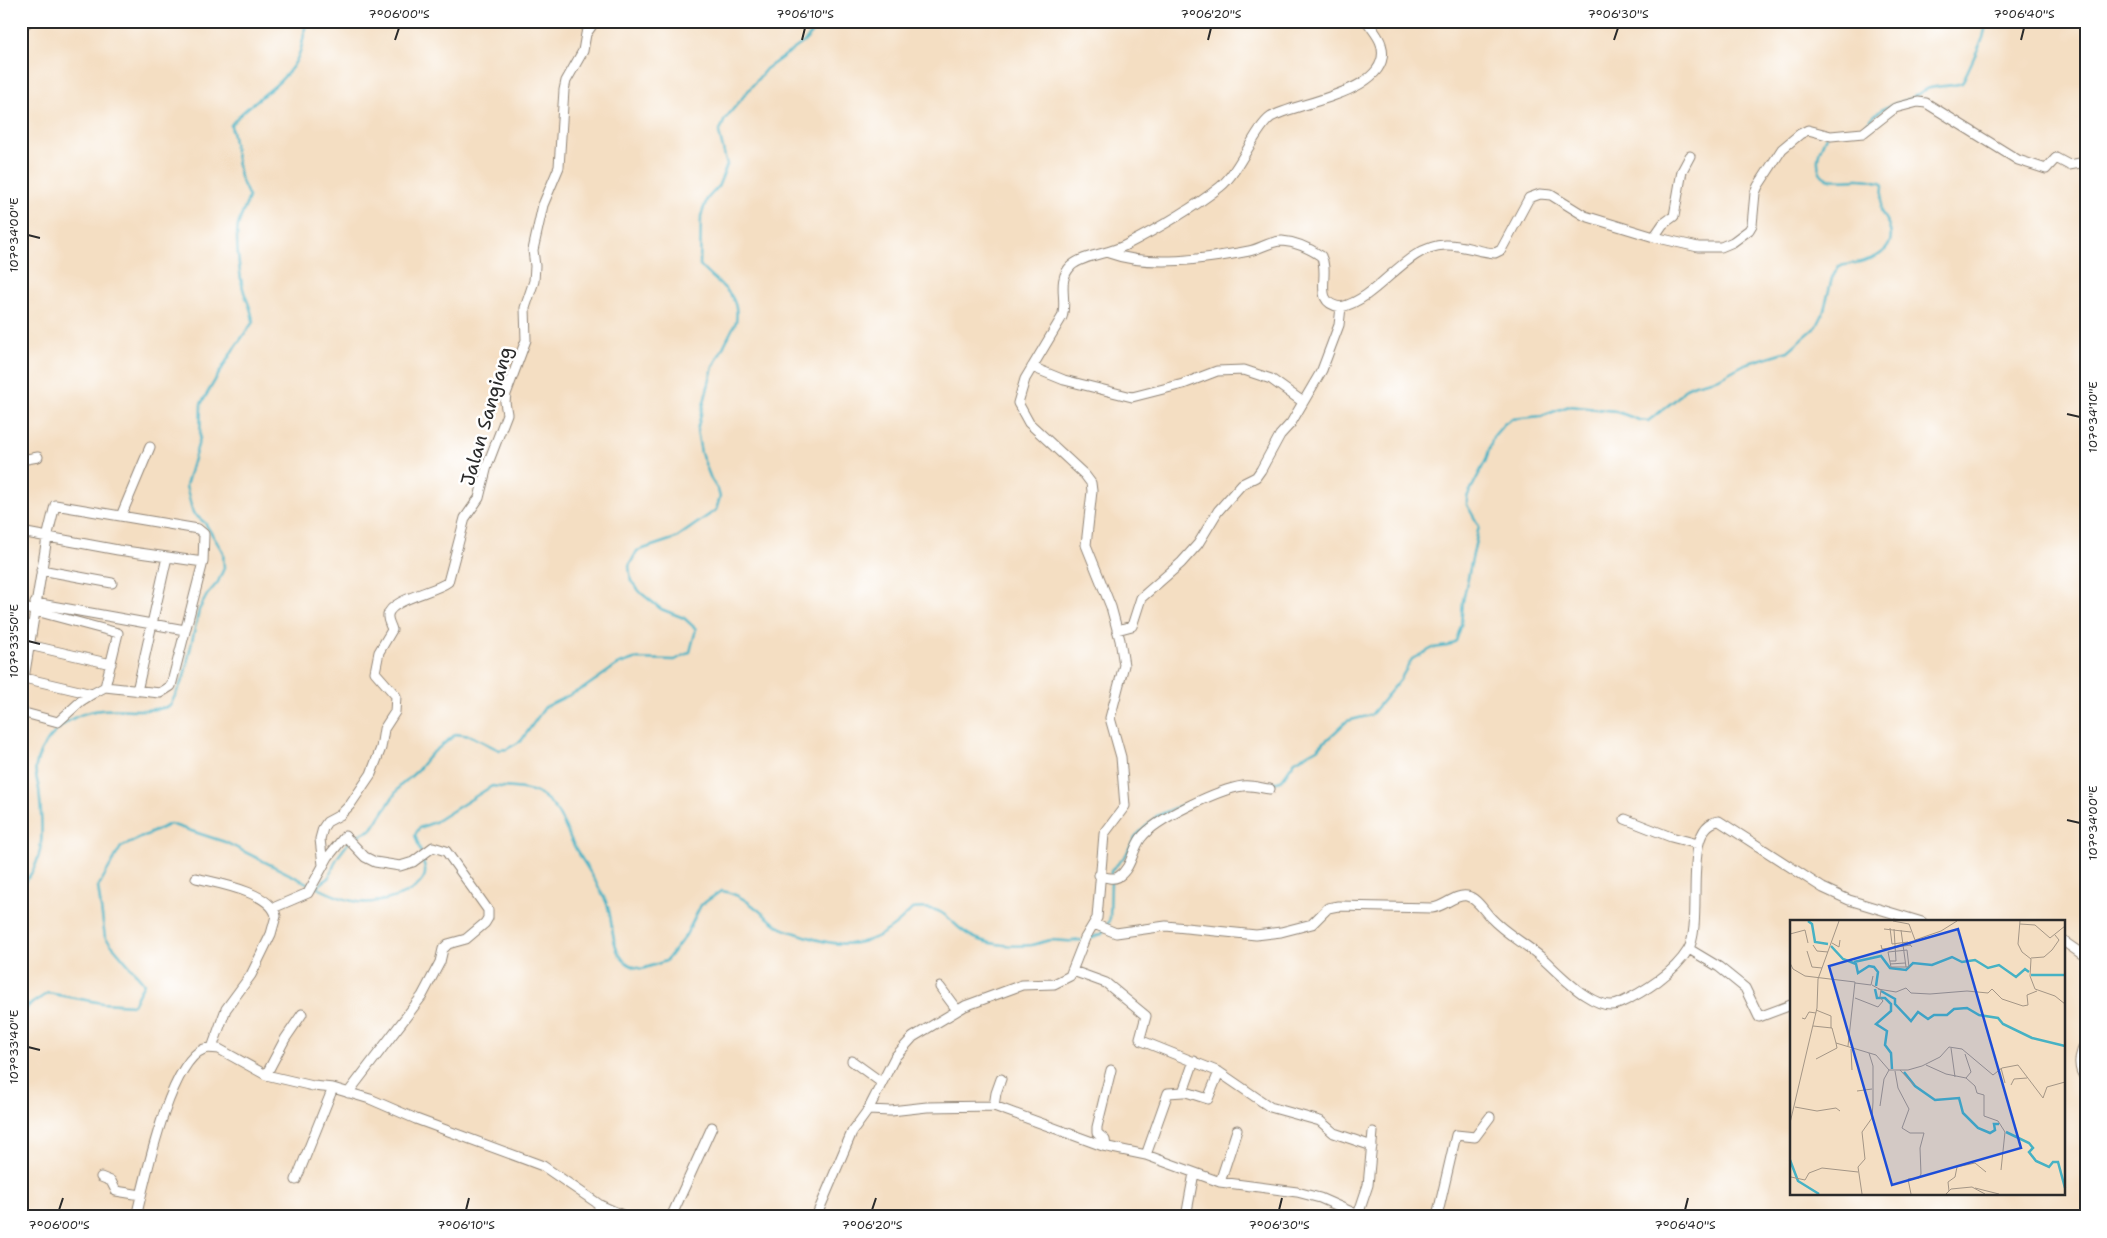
<svg xmlns="http://www.w3.org/2000/svg" width="2107" height="1238" viewBox="0 0 2107 1238" font-family="'Shantell Sans',sans-serif">
	<style>
		.lines { fill: none; stroke-linecap: round; stroke-linejoin: round }
		.stream { stroke: #46b2c4; stroke-width: 2.5 }
		.minor-casing { stroke: #908476; stroke-width: 11 }
		.minor { stroke: #fff; stroke-width: 9 }
		.ticks { fill: none; stroke: #2b2b2b; stroke-width: 2 }
		.labels { text-anchor: middle; stroke-width: 5; stroke-linejoin: round; paint-order: stroke }
		.street-label { font-size: 19px; fill: #2b2b2b; stroke: #fff }
		.inset-river { fill: none; stroke: #46b2c4; stroke-width: 2.5 }
		.inset-road { fill: none; stroke: #a49686; stroke-width: 1 }
		.view { fill: #1d4ed8; fill-opacity: 0.15; stroke: #1d4ed8; stroke-width: 2.5 }
		.inset-edge { fill: none; stroke: #2b2b2b; stroke-width: 2.5 }
		.neatline { fill: none; stroke: #2b2b2b; stroke-width: 2 }
		.ticks-label { font-size: 12px; text-anchor: middle; fill: #2b2b2b }
	</style>
	<rect width="100%" height="100%" fill="#fff"/>
	<filter id="ink" filterUnits="userSpaceOnUse"><feTurbulence type="fractalNoise" baseFrequency=".02" numOctaves="2"/><feDisplacementMap in="SourceGraphic" scale="10" xChannelSelector="R" yChannelSelector="G"/><feConvolveMatrix kernelMatrix="1 2 1 2 8 2 1 2 1" color-interpolation-filters="sRGB"/></filter>
	<filter id="wash" filterUnits="userSpaceOnUse"><feTurbulence type="fractalNoise" baseFrequency=".0096" numOctaves="4" result="noise"/><feDisplacementMap in="SourceGraphic" scale="20" xChannelSelector="R" yChannelSelector="G"/><feGaussianBlur stdDeviation="1.12" result="paint"/><feColorMatrix in="noise" values="0 0 0 0 0 0 0 0 0 0 0 0 0 0 0 0 0 1.4 0 .05"/><feComposite in="paint" operator="in"/></filter>
	<g filter="url(#wash)">
		<rect width="100%" height="100%" fill="#f4dec2"/>
		<g class="lines">
			<path class="stream" d="M1864,127C1883,104 1885,108 1910,99C1916,96 1921,91 1927,89C1938,85 1950,87 1962,83L1983,38L1987,21
				M1265,785L1281,781L1295,761L1317,749L1347,721L1371,715L1400,680L1412,659L1433,648L1448,646L1456,641L1461,626L1463,601L1479,526L1467,505V497L1486,460L1493,437L1504,424L1511,419L1542,416L1569,406L1615,411L1639,420L1648,421L1675,400L1686,388L1695,384L1719,378L1745,364L1788,351L1817,326L1823,314L1832,278L1839,266C1860,263 1900,257 1889,226C1887,220 1881,215 1881,209C1881,201 1883,193 1883,185L1880,182C1874,181 1867,179 1860,179C1844,178 1816,188 1818,159C1818,152 1823,143 1826,136
				M1227,786L1244,781L1258,783
				M421,853L415,835L419,828L435,822L492,786C505,788 525,787 537,793C560,804 565,831 577,851C588,869 599,885 607,904C616,928 607,963 642,969L666,961L686,935L701,905L721,891C746,894 760,914 780,927C787,931 797,933 805,936C850,952 880,944 912,909C951,904 947,926 975,938C991,945 1014,947 1032,945C1038,944 1044,941 1051,940C1063,940 1067,943 1081,940
				M1111,875V871L1126,855L1135,837L1157,816L1182,805
				M21,886C48,861 42,823 39,789C38,782 34,773 36,766C39,746 58,726 76,717C106,702 139,716 170,706L184,677L199,610L207,595L218,582L224,568L223,552L205,523L193,513L186,486L200,438L201,404L233,350L253,322C252,309 248,304 244,292C240,280 235,238 238,226C240,217 246,206 249,197L240,177L231,125C248,102 277,90 293,66C302,53 304,36 306,21
				M317,887L329,877L337,858L352,838L372,829L400,786L417,771L430,755L456,734L471,736L499,750L507,749L521,741L545,707L584,688L617,665L634,659L675,660L690,652L696,629L684,618L661,609L641,593L631,581L629,566L637,551L676,538L716,510L720,497L718,490L711,479L701,453L697,430L713,367L736,322C741,292 717,285 700,265L701,216L707,199L718,187L727,165L719,133L725,119L766,69L804,42L815,30L819,21
				M318,888C330,894 343,900 358,902C377,904 415,896 424,877C427,871 424,864 422,858
				M1086,939L1102,934L1110,919L1111,881
				M21,947V974
				M21,986L22,996L28,1006
				M21,1022L28,1006L48,993L102,1003L133,1005L144,983L105,937L98,887L121,847L170,824L225,842L309,884"/>
		</g>
	</g>
	<g filter="url(#ink)">
		<g class="lines">
			<defs>
				<path id="minor" d="M21,27L29,21
					M1654,237L1663,224L1674,216L1682,171L1690,156
					M1109,253C1150,268 1206,259 1249,251C1260,249 1270,241 1282,241C1296,242 1309,248 1321,256C1331,275 1311,303 1341,307C1380,298 1405,246 1445,245C1462,244 1478,252 1495,253L1501,250L1529,198L1540,194L1551,195L1585,216L1654,237L1698,247H1721L1733,242L1749,230L1752,225L1755,193L1758,186L1782,149L1800,134L1808,130L1831,136L1863,133L1895,108L1918,102L1926,103L2018,160L2046,169L2056,158L2069,165L2086,162
					M1032,367L1064,380L1132,397L1183,384L1217,371L1244,370L1271,379L1303,402
					M21,460L38,457
					M55,505L198,529L204,534L203,562L171,686L160,693L105,687L92,694L24,678L47,538Z
					M121,516L150,447
					M21,532L118,550L203,562
					M41,570L112,583
					M35,603L185,630
					M21,607L118,633L105,687
					M1117,630L1132,626L1141,598L1181,563L1198,544L1218,511L1242,484L1256,477L1261,470L1280,435L1291,423L1322,370L1339,325L1341,307
					M29,645L111,664
					M137,691L167,557
					M21,712L58,722L81,701L92,694
					M1625,819L1671,837L1698,844
					M323,865L320,839L323,828L327,822L340,815L350,805L371,774L381,748L384,729L395,712L396,696L375,672L379,652L392,630C391,625 387,621 388,615C391,599 435,592 448,582L465,518L479,498L487,466L507,414L505,402L506,394L526,340L525,308L534,281L535,266L533,250L543,205L559,167L564,90L566,81L583,51L586,34L595,21
					M1099,875C1105,877 1112,880 1118,877C1132,868 1132,850 1141,838C1155,819 1220,789 1243,786C1252,785 1261,788 1270,789
					M196,878C216,883 271,892 276,916L271,934L251,975L226,1009L212,1048
					M273,908L308,893L328,857L345,836L365,857L375,862L400,866L413,862L433,847L446,851L488,910V918L485,923L466,939L448,944L443,949L440,962L422,996L348,1093
					M1094,924L1116,933L1166,926L1256,935L1281,932L1312,924L1328,908L1338,906L1432,908C1444,907 1455,894 1467,896C1477,898 1484,911 1491,918C1506,934 1526,944 1542,958C1558,972 1596,1015 1620,1003C1644,992 1674,973 1688,950C1705,923 1680,825 1719,821L1823,888L1849,900L1922,922
					M2063,941L2086,957
					M1689,949L1719,967L1745,988L1759,1017L1791,1005
					M1073,971L1106,983L1146,1016L1140,1038L1142,1041L1219,1072L1270,1107L1320,1121L1334,1133L1372,1146
					M940,987L957,1010
					M2086,1041C2080,1054 2076,1067 2086,1079
					M852,1061L881,1082
					M266,1075L285,1039L302,1014
					M1183,1091L1208,1099L1219,1072
					M994,1106L996,1093L1001,1079
					M868,1110L891,1111L927,1107L994,1106L1103,1146L1146,1155L1220,1182L1297,1192L1320,1198L1363,1217
					M1106,1146L1105,1140L1097,1133V1127L1111,1070
					M1146,1155L1168,1093L1183,1092L1194,1061
					M101,1177L111,1181L116,1191L141,1195
					M296,1180L333,1088
					M1220,1182L1237,1130
					M1358,1215L1368,1185L1373,1132
					M136,1217C145,1181 169,1062 204,1049C209,1047 214,1049 219,1049L266,1075L313,1086L333,1088L370,1099L416,1119L543,1166L600,1205L627,1217
					M596,1217L600,1205
					M671,1217L712,1127
					M816,1217L852,1132L868,1110L895,1057L913,1037L965,1006L1022,985L1054,984L1070,976L1085,938L1097,918L1104,834L1125,806L1121,757L1110,718L1124,665L1120,640L1111,607L1086,545L1092,491L1091,483L1085,475L1029,423L1018,403L1025,379L1062,317C1068,300 1056,281 1071,266C1083,255 1108,254 1124,246C1157,229 1191,210 1220,187C1240,171 1255,128 1271,117C1296,102 1396,92 1381,44C1379,36 1371,28 1367,21
					M1186,1217L1194,1173
					M1437,1217L1456,1135L1475,1137L1490,1117"/>
			</defs>
			<use href="#minor" class="minor-casing"/>
			<use href="#minor" class="minor"/>
		</g>
	</g>
	<path class="ticks" d="M395,40L399,28M802,40L805,28M1208,40L1211,28M1614,40L1618,28M2021,40L2024,28M28,235L40,238M2067,414L2080,417M28,641L40,644M2067,820L2080,823M28,1047L40,1050M59,1210L63,1198M466,1210L469,1198M872,1210L876,1198M1279,1210L1282,1198M1685,1210L1688,1198"/>
	<g class="labels">
		<g class="street-label">
			<text transform="translate(486 416) rotate(-74)" y="7">Jalan Sangiang</text>
		</g>
	</g>
	<g transform="translate(1790 920)">
		<rect width="275" height="275" fill="#f4dec2"/>
		<path class="inset-river" d="M18,1L22,4L25,22L38,24M41,26L53,39L66,44L68,53L79,46L84,47L88,52L86,66M64,42L91,36L100,48L116,50L123,43L142,45L162,37L172,42L185,40L198,48L209,45L226,57L235,49L239,52M241,55H275M85,69L87,78H95L101,84V91L86,104L97,111L95,125L101,133L102,149M91,71L105,79V84L121,101L128,92L138,99L144,95H157L164,89L177,88L189,95L208,98L213,104L242,118L275,126M114,152L125,166L145,180L169,178L173,193L188,208L200,213L205,210L204,204H209M216,212L239,223L243,228L239,232L246,241L259,247L263,242H268L275,268M0,240L8,261L29,274"/>
		<path class="inset-road" d="M103,1L119,4L125,20L151,11L167,1M230,1L228,24L232,32L241,39L240,56L245,69L265,76L275,84M230,4L245,5L260,18L275,6M100,8L102,24L118,22L122,27M94,9L121,12M111,10L116,47M0,14L15,10L18,23M42,23L49,27L50,20M23,25L27,31L38,32M91,25L92,29L121,25M117,30L119,47H101L98,32ZM17,31L22,47L32,48M241,38L254,37L262,30L269,20L265,15M100,41H106L104,9M0,43L3,49L15,56L65,62L58,126M100,44L115,43M65,63L81,65L83,56M88,69L106,72L116,68L121,73L140,74L177,71L198,73L202,69L212,79L233,86L238,85L237,75L247,71M65,78L88,87L93,81L90,77L91,70L82,65M26,90L41,96V108M12,98L15,99L19,92L26,93M23,106L42,108L46,123L86,135L99,150H118L132,146L150,137L159,127L172,129L203,155L212,148L228,145L253,178L257,167L275,162M161,128L165,157M61,129L62,150M175,134L181,152L176,158L185,166L187,173L194,175V196L208,201L215,212L211,250M26,139L47,128L46,123M136,145L156,154L176,158M211,148L215,163M110,150L124,165M105,151L108,168L119,189L112,208L120,213H134L130,228L131,254L129,258L118,259L121,274M221,165L224,159L237,158M67,171L82,169M90,186L94,159L99,150M5,187L27,191L46,188L50,191M0,203L27,88L28,59L49,1M1,257L15,260L19,253L32,248L68,252M185,268L209,274M159,271L158,262L165,257L167,247L185,243L196,252M72,274L68,247L75,239L72,212L82,198L83,182V146L79,133M156,274L161,269L182,267L195,274"/>
		<path class="view" d="M168,9L231,228L102,265L39,46Z"/>
		<rect width="275" height="275" class="inset-edge"/>
	</g>
	<rect width="2107" height="1238" fill="none" stroke="#fff" stroke-width="55"/>
	<rect x="28" y="28" width="2052" height="1182" class="neatline"/>
	<g class="ticks-label">
		<text x="399" y="18">7°06'00"S</text>
		<text x="805" y="18">7°06'10"S</text>
		<text x="1211" y="18">7°06'20"S</text>
		<text x="1618" y="18">7°06'30"S</text>
		<text x="2024" y="18">7°06'40"S</text>
		<text transform="translate(14 235) rotate(-90)" y="4">107°34'00"E</text>
		<text transform="translate(2093 417) rotate(-90)" y="4">107°34'10"E</text>
		<text transform="translate(14 641) rotate(-90)" y="4">107°33'50"E</text>
		<text transform="translate(2093 823) rotate(-90)" y="4">107°34'00"E</text>
		<text transform="translate(14 1047) rotate(-90)" y="4">107°33'40"E</text>
		<text x="59" y="1229">7°06'00"S</text>
		<text x="466" y="1229">7°06'10"S</text>
		<text x="872" y="1229">7°06'20"S</text>
		<text x="1279" y="1229">7°06'30"S</text>
		<text x="1685" y="1229">7°06'40"S</text>
	</g>
</svg>
